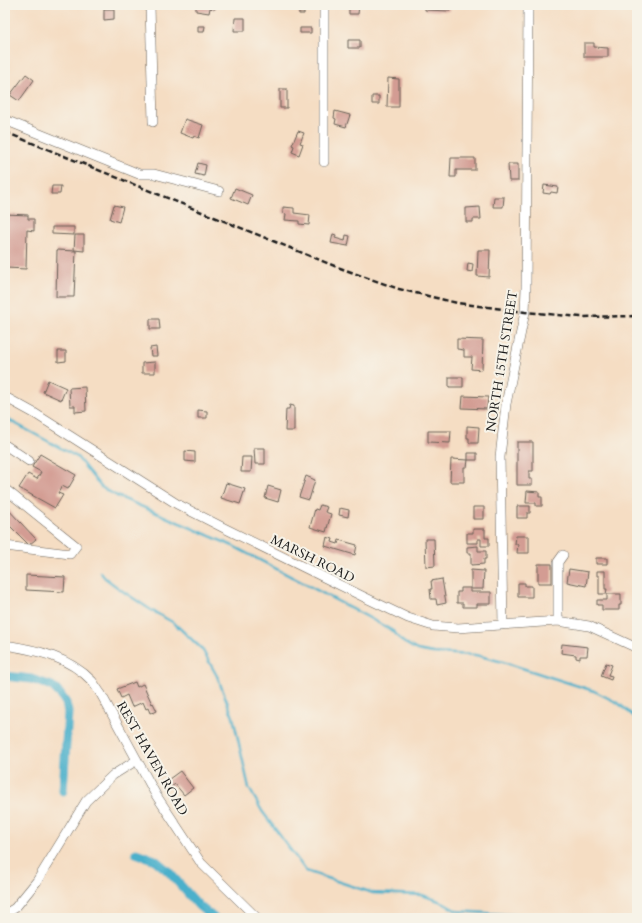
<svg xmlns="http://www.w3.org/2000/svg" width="642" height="923" viewBox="0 0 642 923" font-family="Cardo,serif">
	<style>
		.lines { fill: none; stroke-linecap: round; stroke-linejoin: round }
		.stream { stroke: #4cb0cb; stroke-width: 2.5 }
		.canal { stroke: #4cb0cb; stroke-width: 9 }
		.building { fill: #d39c93 }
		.minor-casing { stroke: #686056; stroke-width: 10 }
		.minor { stroke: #fff; stroke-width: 9 }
		.rail { stroke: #1c1c1c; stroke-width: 2.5; stroke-dasharray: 6 3; stroke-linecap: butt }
		.labels { text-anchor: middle; stroke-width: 4; stroke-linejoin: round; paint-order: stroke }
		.street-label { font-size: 13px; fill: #1c1c1c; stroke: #f7f3e8 }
	</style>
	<rect width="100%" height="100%" fill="#f7f3e8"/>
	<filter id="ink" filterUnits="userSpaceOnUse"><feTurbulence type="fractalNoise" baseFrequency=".025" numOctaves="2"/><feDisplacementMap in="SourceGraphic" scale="8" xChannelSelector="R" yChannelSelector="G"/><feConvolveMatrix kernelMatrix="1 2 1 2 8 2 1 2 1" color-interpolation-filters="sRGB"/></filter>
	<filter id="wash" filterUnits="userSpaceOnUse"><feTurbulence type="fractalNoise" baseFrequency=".012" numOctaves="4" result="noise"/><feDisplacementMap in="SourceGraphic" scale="16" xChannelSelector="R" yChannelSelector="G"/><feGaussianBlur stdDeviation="0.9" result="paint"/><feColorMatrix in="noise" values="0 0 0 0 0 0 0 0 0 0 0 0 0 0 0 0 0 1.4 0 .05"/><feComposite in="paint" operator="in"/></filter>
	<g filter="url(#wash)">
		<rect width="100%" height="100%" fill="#f5ddc3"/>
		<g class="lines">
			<path class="stream" d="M5,418L77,457L101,487L117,496L180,523L233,546L364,615L393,631L403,642L417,650L433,653L476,655L503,662L594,691L618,703L637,719
				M100,572L105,578L121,590L151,610L174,623L202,649L217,676L233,717L249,788L262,811L306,871L373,893L422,895L439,901L457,911L516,915L527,918"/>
			<path class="canal" d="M5,676L31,679L52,686L60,694L66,703L68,712L63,791
				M136,853L155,860L168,871L199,906L214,918"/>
		</g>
		<g id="blocks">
			<path class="building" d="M196,5H216L215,9L210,8L209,13L196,11Z
				M244,5H261V7H244Z
				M293,5H307V8H304V14H299L298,8H293Z
				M349,5H359L358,14H349Z
				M425,5H450V11L425,10Z
				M104,9H114V19L104,20Z
				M235,18H245V31H234Z
				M198,26H205L204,32H198Z
				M300,28H311V33H300Z
				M348,40H360V48H348Z
				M584,43H594V47L608,48V57H584Z
				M26,74L34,80L19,101L10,95Z
				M388,78L399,79V107H387Z
				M280,89H287V108H280Z
				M372,96H379V104H372Z
				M335,111L350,115L346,127L335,124L336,119L334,118Z
				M185,119L203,125L199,138L194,136L193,138L180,133Z
				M298,131L304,133L300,143L303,144L299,155L292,152L294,146L292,145Z
				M451,158H475V170H456V177H450Z
				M198,163L206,165L204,176L195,174Z
				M508,164H518V181H509Z
				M544,185L558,187L557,193L551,192L550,194L543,193Z
				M52,186H61L60,194H51Z
				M235,188L252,195L248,205L231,198Z
				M494,197H504L503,207H493Z
				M114,205L123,207L119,222L110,219Z
				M283,207L294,208V213L310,215L309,225L299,224V221L285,220L286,214L283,213Z
				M480,207L481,219H473V222H466V208Z
				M5,214L28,215V219H34V231L27,230L26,269L6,268V271H5Z
				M52,227H74V235L52,234Z
				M333,234L336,235L335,238L345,241L346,235L350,236L348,246L331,243Z
				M75,235H84V251L74,250Z
				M57,250L76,251L74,297H56Z
				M478,250H490L489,277L477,276Z
				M468,263L473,264L472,272L467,271Z
				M150,319H159L160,329H150Z
				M457,339L483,340L482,370L471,369L472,357H464V350L457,349Z
				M156,347L157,356H151L150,348Z
				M58,351H66V361L58,362Z
				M155,362V373H142V363Z
				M449,377H463V387H449Z
				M48,380L66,388L61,400L43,392Z
				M85,387L86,411L75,412V406H70L69,388Z
				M463,396L488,397L487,409L462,408Z
				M290,405L294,406V431H285L286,409H289Z
				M198,410L207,411V418H198Z
				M467,426L479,427L478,443H469V438H467Z
				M428,431H451L450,443L428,442Z
				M517,442H533V471H529V479H532V485H517Z
				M254,448H265V464H255Z
				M185,451L195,452V462L185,461Z
				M468,453H477V460H468Z
				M40,454L76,475L68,489L62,486L58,493L63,495L55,508L19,488L28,474L37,479L41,472L32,467Z
				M242,457H252L251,472H241Z
				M451,459L468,460L467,467H464V482H450Z
				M306,476L315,480L309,500L299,497Z
				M226,483L245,489L240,504L221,498Z
				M268,486L281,490L278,502L265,498Z
				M527,491L539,492V497H542V506H536V503H526Z
				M320,505L327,507L325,512L331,514L326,532L310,527L315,509L318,510Z
				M5,506L36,539L29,545L5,521Z
				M517,506H530V513H527V518H517Z
				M473,507H484V519H473Z
				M340,508L349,510L348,517L339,515Z
				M473,529H485V538H489V546H481V539H478V543H467V533H473Z
				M516,536H529V553H517L518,544H515Z
				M327,537L333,539L332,542L338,544L339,540L357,545L355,555L325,546Z
				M425,539H434L435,566L426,567Z
				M478,546V551H486V559H484V564L471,565V553H467V547Z
				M596,558H607V564H596Z
				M538,564H552V583H538Z
				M569,569L588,572L586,586L567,582Z
				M471,570L484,571L483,589H471Z
				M597,571H605V589H607L606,594H599V576H597Z
				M26,575L65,577L64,592L26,590Z
				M442,579L446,603L437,605L436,599H431L430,589H432L431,581Z
				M518,583H525V586H532V597H518Z
				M461,588H470V592H491V604H477V607H463V603H457V592H461Z
				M607,594H621V605H619V610H602V605H597V600H607Z
				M562,644L588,647L587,656H580V659L576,658V655L561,653Z
				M606,663L612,665L608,675L612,676L611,680L601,676Z
				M135,682L137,687L143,684L152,704L153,703L157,711L153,713L152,712L150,713L148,708L146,709L143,702L132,707L127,695L121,698L117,689Z
				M180,771L193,788L184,795L175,784L170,788L165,782Z"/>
		</g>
	</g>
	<g filter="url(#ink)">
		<use href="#blocks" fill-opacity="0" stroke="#686056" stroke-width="1"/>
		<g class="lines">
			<defs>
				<path id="minor" d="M150,5L153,122
					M324,5V162
					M5,120L139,174H154L219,191
					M5,397L34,413L177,504L226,529L364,597L408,618L433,626L458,628L558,621L589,626L637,648
					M5,445L29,461
					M5,489L76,546L70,554L5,546
					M558,621V562L563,555
					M503,625L500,457L506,404L525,312L526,288L528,5
					M5,645C37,650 69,657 92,681C95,685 98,690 101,694L156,795L201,863L257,918
					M5,914L15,908L37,881L86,801L113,775L137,760"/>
			</defs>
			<use href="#minor" class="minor-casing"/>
			<use href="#minor" class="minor"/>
			<path class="rail" d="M5,132L337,267L399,289L457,303L525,312L581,317L637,316"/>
		</g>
	</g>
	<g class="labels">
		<g class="street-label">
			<text transform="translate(501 361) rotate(-81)" y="5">NORTH 15TH STREET</text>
			<text transform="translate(313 558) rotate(26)" y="5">MARSH ROAD</text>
			<text transform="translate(153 758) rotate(60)" y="5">REST HAVEN ROAD</text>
		</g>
	</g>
	<rect width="642" height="923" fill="none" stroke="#f7f3e8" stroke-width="20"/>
</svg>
